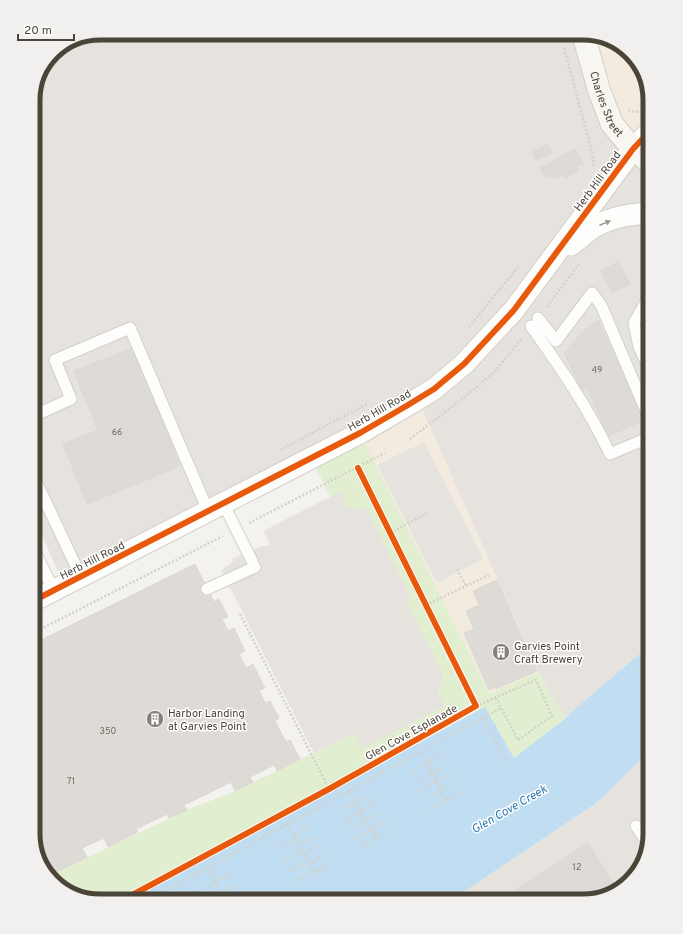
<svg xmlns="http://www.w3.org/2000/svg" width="683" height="934" viewBox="0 0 683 934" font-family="Overpass,sans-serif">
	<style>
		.commercial { fill: #f3ebdf }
		.industrial { fill: #e6e2de }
		.green { fill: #e1eecf }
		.parking { fill: #e6e3df }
		.water { fill: #c0ddf1 }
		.building { fill: #dedbd6; stroke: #dcd9d4 }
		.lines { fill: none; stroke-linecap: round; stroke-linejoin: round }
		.lane-casing { stroke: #d2d0cb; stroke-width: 13 }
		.street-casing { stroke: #d2d0cb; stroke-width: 23 }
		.secondary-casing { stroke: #d3cfc5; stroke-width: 24 }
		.path { stroke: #d3d2cc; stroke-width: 2.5; stroke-dasharray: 2 2; stroke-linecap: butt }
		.lane { stroke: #fdfdfc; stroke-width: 11 }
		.street { stroke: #fdfdfc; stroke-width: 21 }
		.secondary { stroke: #f7f6f1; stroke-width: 22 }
		.cycleway-casing { stroke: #fff; stroke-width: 8 }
		.cycleway { stroke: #e8590c; stroke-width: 6 }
		.oneway { fill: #9b9791 }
		.labels { text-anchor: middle; stroke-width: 3; stroke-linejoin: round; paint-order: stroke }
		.number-label { font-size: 9px; fill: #706a61 }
		.street-label { font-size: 11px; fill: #4b4439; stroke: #fff }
		.poi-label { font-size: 11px; fill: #4b4439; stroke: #fff; text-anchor: start }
		.water-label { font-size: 12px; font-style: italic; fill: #2e7ab2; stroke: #fff }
		.rim { fill: none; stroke: #4b4439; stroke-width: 5 }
	</style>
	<rect width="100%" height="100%" fill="#f4f2ee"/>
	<path class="commercial" d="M587,33L617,42L641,66L650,100V137L632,156Z
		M418,399L539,672L489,694L360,433Z"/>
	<path class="industrial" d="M100,33H587L600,82L650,171V645L575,709L566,718L551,697L539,672L418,400L64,586L33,514V96L40,70L56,50Z
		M650,750V834L641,868L617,892L583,901H450L599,801Z"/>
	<path class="green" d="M360,433L489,694L539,672L551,697L566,718L514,758L485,707L127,901H96L66,892L50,875L187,810L235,791L354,733L363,748L426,689L311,458Z"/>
	<path class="parking" d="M424,442L483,559L437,583L377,465Z
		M340,492L347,507L368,510L409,594L407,603L443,674L438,694L445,706L362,748L354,733L314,753L221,570L229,565L232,562L233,558L263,546H268L270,543L263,531Z"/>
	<path class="water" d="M650,645V750L599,801L450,901H127L485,707L514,758L566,718L575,709Z"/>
	<path class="building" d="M548,144L552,153L536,160L532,152Z
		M575,149L583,163L576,167L578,171L565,178L563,174L554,179L552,175L546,178L540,168Z
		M618,262L630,284L612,293L601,271Z
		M598,320L644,420L609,436L587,388L582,390L564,353L586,328Z
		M133,348L180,466L87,504L63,444L98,430L74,371Z
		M195,564L214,602L219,599L228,617L222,619L228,631L234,628L245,651L239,654L246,668L253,664L265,688L259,690L265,703L270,701L279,718L275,721L286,742L290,740L300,759L277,771L274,765L250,777L253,782L235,791L231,782L184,805L187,810L169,818L167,814L136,829L138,832L108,847L104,838L82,848L87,857L50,875L42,868L33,834V644Z
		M497,580L537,671L496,689L495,687L489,690L464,633L474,629L466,611L479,605L473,591Z
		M588,843L618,890L617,892L583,901H511L507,895Z"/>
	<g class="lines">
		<defs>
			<path id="lane" d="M538,318L556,341L592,293L601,305L650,420
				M531,326C560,367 589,409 610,454L650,437
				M650,370L639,347L634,323L650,295
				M33,416L71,399L55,360L130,328L208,511
				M33,475L81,577
				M223,503L252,561
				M33,548L54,591
				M207,589L255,567
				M636,826L648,843"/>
			<path id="street" d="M571,245C578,240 584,234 591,229C607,218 631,214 650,213
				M33,601L360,433L408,405L434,389L464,364L514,310L633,149L650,131"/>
			<g id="secondary">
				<path id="s1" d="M583,33L599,90L612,124L633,149L650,162"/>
			</g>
		</defs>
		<use href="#lane" class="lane-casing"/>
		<use href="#street" class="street-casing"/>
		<use href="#secondary" class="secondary-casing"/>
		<path class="path" d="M560,33L562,39
			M564,48L593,156L594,167
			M628,110L634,112L647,110
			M547,307L579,264
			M469,327L519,266
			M410,439L471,392L496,370L522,338
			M280,450L367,404
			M249,523L385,453
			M390,533L429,512
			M457,569L466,586
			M426,605L489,575
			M240,614L329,789
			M33,633L223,536
			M476,706L536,680L552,716L518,740L496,698
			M483,718L509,765
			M421,752L446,800
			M410,772L440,756
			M415,782L445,766
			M350,791L376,838
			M420,791L450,774
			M425,800L455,783
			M430,809L460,793
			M339,811L372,794
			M344,821L376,803
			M287,824L313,872
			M349,829L381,812
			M293,836L310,827
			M354,839L387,821
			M298,845L314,837
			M276,848L295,839
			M360,848L392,830
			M303,854L319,846
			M283,860L301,850
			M308,864L324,855
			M208,868L225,901
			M288,871L307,861
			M295,882L329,864
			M197,892L232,872
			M147,901L501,708
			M207,901L238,884
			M234,901L244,896"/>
		<use href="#lane" class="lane"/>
		<use href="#street" class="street"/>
		<use href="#secondary" class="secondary"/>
		<defs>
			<path id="cycleway" d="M33,601L360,433L408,405L434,389L464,364L514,310L633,149L650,131
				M121,901L329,789L476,706L358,468"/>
		</defs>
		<use href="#cycleway" class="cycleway-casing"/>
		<use href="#cycleway" class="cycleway"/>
	</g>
	<defs><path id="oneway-solid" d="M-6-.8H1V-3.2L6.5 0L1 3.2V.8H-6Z"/></defs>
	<use class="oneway" href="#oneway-solid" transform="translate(605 223) rotate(-22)"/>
	<defs>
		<symbol id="building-disc" viewBox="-11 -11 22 22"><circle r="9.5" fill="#868178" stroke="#fff"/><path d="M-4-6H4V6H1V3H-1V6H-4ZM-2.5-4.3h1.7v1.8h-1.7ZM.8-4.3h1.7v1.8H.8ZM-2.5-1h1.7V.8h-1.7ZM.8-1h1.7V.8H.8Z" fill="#fff"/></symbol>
	</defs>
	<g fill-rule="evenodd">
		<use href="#building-disc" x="491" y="642" width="20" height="20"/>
		<use href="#building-disc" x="145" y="709" width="20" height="20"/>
	</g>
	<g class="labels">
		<g class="number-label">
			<text x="597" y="373">49</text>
			<text x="117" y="435">66</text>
			<text x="108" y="734">350</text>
			<text x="71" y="784">71</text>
			<text x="577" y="870">12</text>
		</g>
		<g class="street-label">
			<text dy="4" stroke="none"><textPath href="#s1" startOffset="75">Charles Street</textPath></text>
			<text transform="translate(597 181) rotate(-54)" y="4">Herb Hill Road</text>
			<text transform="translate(379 410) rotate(-30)" y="4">Herb Hill Road</text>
			<text transform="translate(92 560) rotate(-27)" y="4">Herb Hill Road</text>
			<text transform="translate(411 732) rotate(-29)" y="4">Glen Cove Esplanade</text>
		</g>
		<g class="poi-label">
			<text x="514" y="650">Garvies Point<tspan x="514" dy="13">Craft Brewery</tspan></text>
			<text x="168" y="717">Harbor Landing<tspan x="168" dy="13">at Garvies Point</tspan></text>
		</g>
		<g class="water-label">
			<text transform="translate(509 809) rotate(-30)" y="4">Glen Cove Creek</text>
		</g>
	</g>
	<path d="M0 0H683V934H0ZM100 40H583A60 60 0 0 1 643 100V834A60 60 0 0 1 583 894H100A60 60 0 0 1 40 834V100A60 60 0 0 1 100 40Z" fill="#f1f0ef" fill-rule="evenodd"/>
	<path class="rim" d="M100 40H583A60 60 0 0 1 643 100V834A60 60 0 0 1 583 894H100A60 60 0 0 1 40 834V100A60 60 0 0 1 100 40Z"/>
	<path d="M18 34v6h56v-6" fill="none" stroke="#4b4439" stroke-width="2"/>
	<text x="24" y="34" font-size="12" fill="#4b4439" stroke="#ffffff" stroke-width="3" paint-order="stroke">20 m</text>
</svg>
